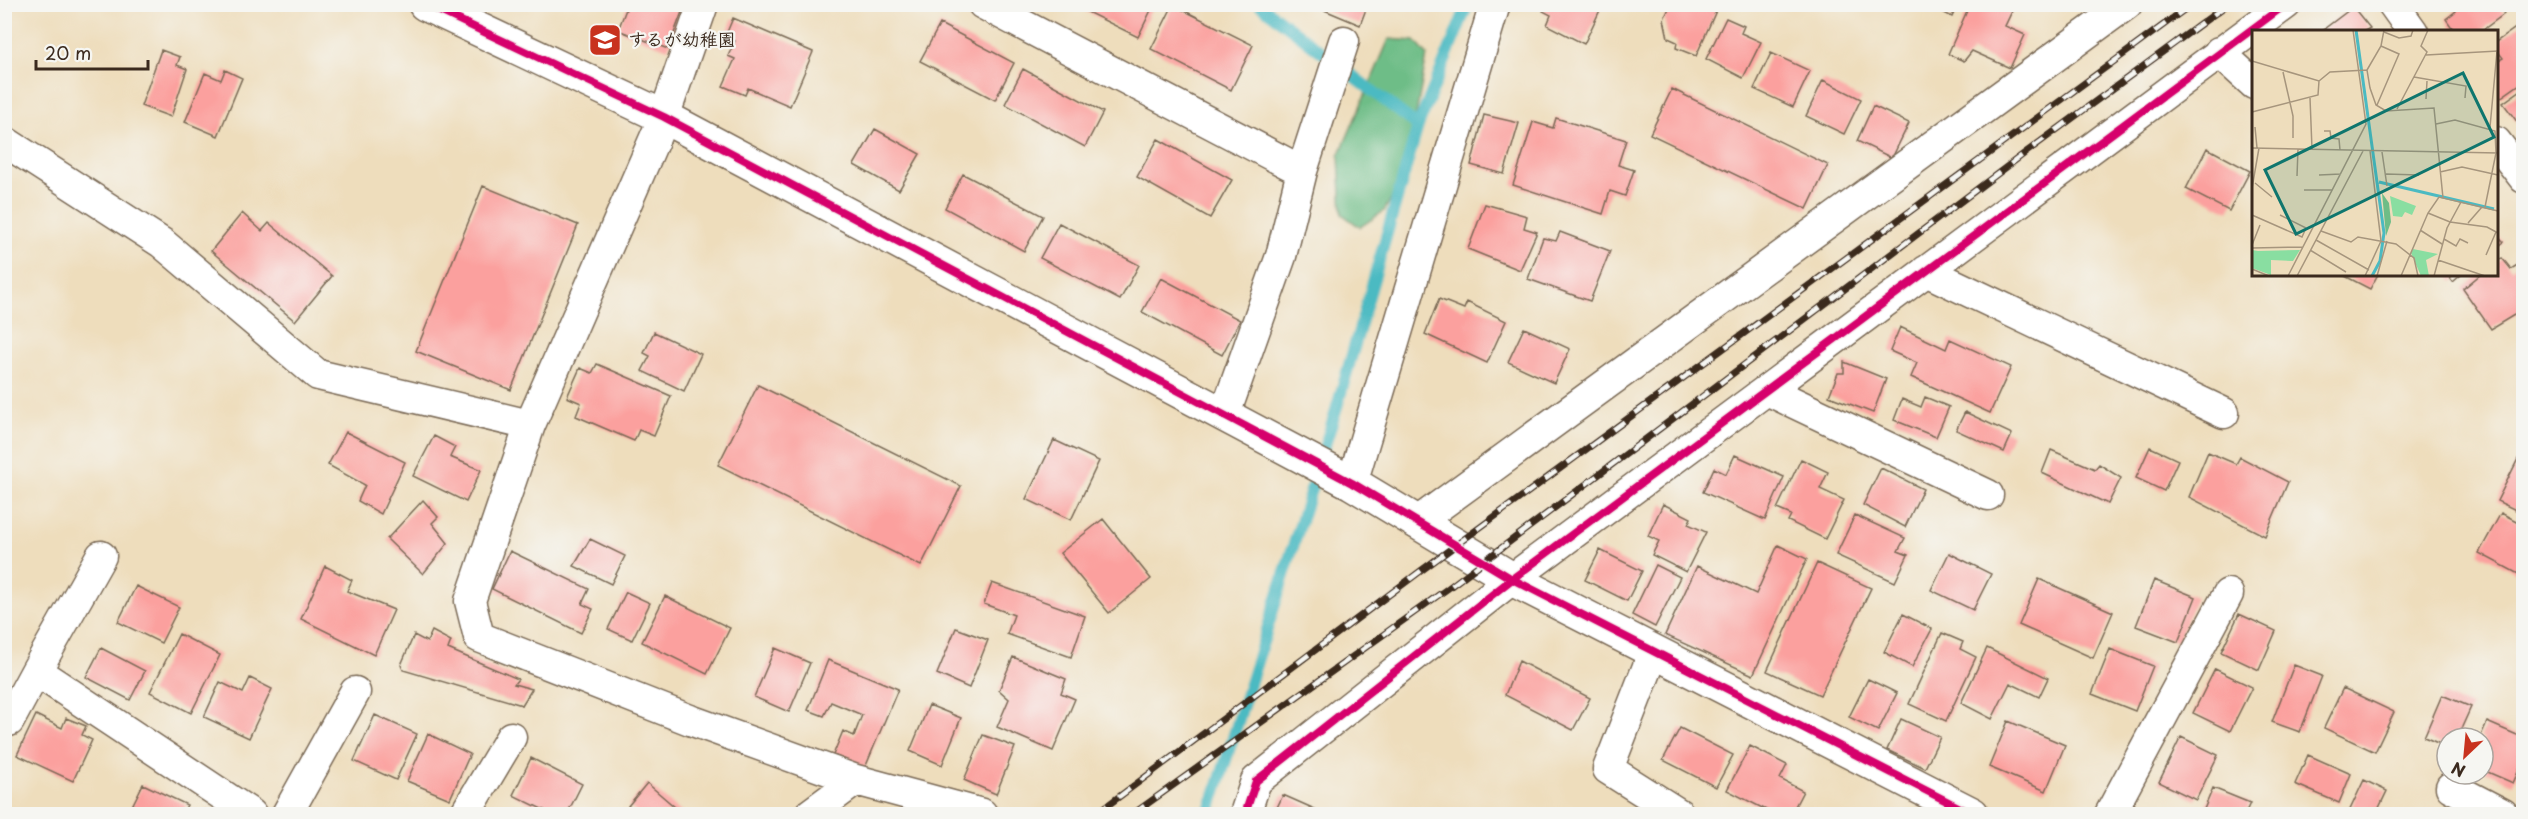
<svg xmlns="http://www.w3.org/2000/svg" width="2528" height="819" viewBox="0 0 2528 819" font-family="'Playpen Sans','Klee One',sans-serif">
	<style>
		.forest { fill: #6ebd87; stroke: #547452; stroke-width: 1.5 }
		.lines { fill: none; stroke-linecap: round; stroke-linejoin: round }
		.stream { stroke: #4bbac2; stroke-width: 12 }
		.building { fill: #fba09e }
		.street-casing { stroke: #7a6955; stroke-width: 33 }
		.secondary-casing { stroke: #7a6955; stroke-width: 36 }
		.street { stroke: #fff; stroke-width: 30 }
		.secondary { stroke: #fff; stroke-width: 33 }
		.rail-casing { stroke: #3b2a1e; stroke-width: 7 }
		.rail { stroke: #f6f6f2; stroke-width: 4.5; stroke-dasharray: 14; stroke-linecap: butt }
		.cycleway-casing { stroke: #f6f6f2; stroke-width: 11 }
		.cycleway { stroke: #d6006c; stroke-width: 8 }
		.labels { text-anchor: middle; stroke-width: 4.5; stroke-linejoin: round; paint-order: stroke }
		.poi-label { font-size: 18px; font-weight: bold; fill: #3b2a1e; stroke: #f6f6f2; text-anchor: start }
		.inset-river { fill: none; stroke: #4bbac2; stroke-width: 3 }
		.inset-road { fill: none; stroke: #a6957d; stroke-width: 1.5 }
		.view { fill: #0f766e; fill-opacity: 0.15; stroke: #0f766e; stroke-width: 3 }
		.inset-edge { fill: none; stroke: #3b2a1e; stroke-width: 3 }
	</style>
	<rect width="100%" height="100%" fill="#f6f6f2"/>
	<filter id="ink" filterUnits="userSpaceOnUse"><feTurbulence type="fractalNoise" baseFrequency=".0167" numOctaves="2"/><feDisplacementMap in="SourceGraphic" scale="12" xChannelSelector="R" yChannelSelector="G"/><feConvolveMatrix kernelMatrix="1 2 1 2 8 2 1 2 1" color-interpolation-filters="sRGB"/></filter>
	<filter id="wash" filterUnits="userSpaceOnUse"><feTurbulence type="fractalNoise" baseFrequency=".008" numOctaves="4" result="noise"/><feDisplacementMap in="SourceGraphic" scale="24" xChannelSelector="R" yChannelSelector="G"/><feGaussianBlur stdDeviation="1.35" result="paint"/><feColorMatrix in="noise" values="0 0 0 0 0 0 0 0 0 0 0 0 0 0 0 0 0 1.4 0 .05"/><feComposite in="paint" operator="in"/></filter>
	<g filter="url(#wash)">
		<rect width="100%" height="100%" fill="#eeddbc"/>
		<path class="forest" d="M1389,39L1415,41L1427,55L1405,174L1384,211L1360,227L1342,214L1339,156Z"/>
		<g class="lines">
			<path class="stream" d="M1259,4L1418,126
				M1209,814L1336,410L1418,126L1468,4"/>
		</g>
		<g id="blocks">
			<path class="building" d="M628,4H685L668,49L618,30Z
				M1076,4H1154L1138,37L1075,6Z
				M1324,4H1368L1360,25L1322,9Z
				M1546,4H1594L1601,8L1584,44L1547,25L1551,15L1543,11Z
				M1671,4H1719L1696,56L1676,48L1677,42L1668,38L1664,19Z
				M1927,4H1958L1952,17Z
				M1970,4H2009L2014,7L2005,26L2025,35L2010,68L1972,51L1964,61L1948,54Z
				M2451,4H2497L2504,14L2480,32H2455L2446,19L2456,11Z
				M1173,5L1253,45L1231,90L1151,49Z
				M2353,7L2370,28L2363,32H2320Z
				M733,18L813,52L790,106L748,88L745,95L723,86L735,59L728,56L735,41L725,37Z
				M1726,18L1744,26L1741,33L1761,42L1743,78L1706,59Z
				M2524,22V81L2500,98L2496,94V62L2503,58L2496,49V42Z
				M940,24L1014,63L995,100L920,61Z
				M161,50L180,57L177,65L187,69L171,117L141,106Z
				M1771,53L1810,71L1793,107L1754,89Z
				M1023,69L1103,112L1085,147L1005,104Z
				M225,70L242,78L218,136L185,122L205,73L221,80Z
				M1823,80L1861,99L1844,134L1806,116Z
				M2524,88V131L2503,103Z
				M1672,89L1828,165L1807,209L1650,134Z
				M1873,106L1909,123L1892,158L1857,141Z
				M1484,115L1519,123L1504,174L1471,165Z
				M1556,118L1626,140L1618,165L1634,170L1625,196L1610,191L1603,214L1513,185L1533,122L1553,128Z
				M875,129L920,154L899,190L854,165Z
				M1158,139L1232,180L1210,218L1137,177Z
				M2207,148L2250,171L2229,211L2186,189Z
				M963,174L1043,216L1024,251L945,208Z
				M483,186L578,225L511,390L416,351Z
				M1485,204L1527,216L1524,228L1537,232L1520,270L1468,249Z
				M242,213L262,231L269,223L332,276L295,321L211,251Z
				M1059,223L1139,265L1120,300L1040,258Z
				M1560,232L1610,251L1590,301L1528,279L1543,238L1556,241Z
				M2496,234L2504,242L2496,248Z
				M2502,258L2511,269L2519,264L2524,270V309L2491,329L2463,289L2481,274H2496V262Z
				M2341,274H2378L2370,289Z
				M2447,274H2462L2453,282Z
				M1161,278L1240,320L1222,355L1142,312Z
				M1439,299L1464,309L1467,302L1506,321L1487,363L1425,334Z
				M1900,327L1946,349L1950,339L2011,367L1990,413L1911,377L1917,363L1890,351Z
				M1524,328L1570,349L1554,383L1508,362Z
				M654,332L701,354L684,391L642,371L650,356L644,353Z
				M1844,362L1886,379L1873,413L1829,396L1838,373H1844Z
				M597,364L671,396L654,436L639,430L634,441L576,416L581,403L567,397L580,368L592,373Z
				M758,385L961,486L921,566L718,465Z
				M1925,397L1949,407L1936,437L1894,420L1902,399L1921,407Z
				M1965,412L2012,434L2004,452L1956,430Z
				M346,432L405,462L381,514L358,501L365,485L328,465Z
				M434,436L455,447L450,457L481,470L466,502L413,476Z
				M1054,440L1099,461L1071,520L1026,499Z
				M2150,447L2178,460L2164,491L2136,478Z
				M2051,450L2095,469L2099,464L2121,478L2108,504L2042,473Z
				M2208,452L2236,464L2240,457L2288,482L2265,536L2189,497Z
				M1735,455L1784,477L1765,520L1703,492L1714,468L1726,474Z
				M1801,459L1828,472L1820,489L1844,500L1825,539L1788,521L1791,515L1777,509Z
				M2518,459L2524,461V514L2497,501Z
				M1881,468L1923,489L1905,527L1863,505Z
				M423,500L438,517L432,523L448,543L423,574L387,539Z
				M1663,504L1691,518L1688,524L1706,532L1686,572L1652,555L1659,541L1648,536Z
				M2501,513L2524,525V577L2479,553Z
				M1855,515L1905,538L1898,551L1908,555L1895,582L1836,555Z
				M1103,519L1151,579L1109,613L1060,553Z
				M590,539L625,556L611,584L574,566Z
				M1778,545L1807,559L1753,675L1665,635L1697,566L1756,594Z
				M1600,550L1642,571L1627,601L1585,580Z
				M510,551L589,589L582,604L593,609L581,633L492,589Z
				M1949,553L1991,574L1973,610L1931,590Z
				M1817,563L1871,588L1820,695L1767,671Z
				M1656,565L1680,577L1655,627L1632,615Z
				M325,566L352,580L347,591L394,610L374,655L301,619Z
				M2039,579L2113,612L2093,658L2019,625Z
				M2154,580L2196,597L2178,642L2136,626Z
				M992,583L1085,616L1071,657L1007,634L1014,615L984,604Z
				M136,586L179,607L161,643L118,622Z
				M626,592L650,603L632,640L608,629Z
				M665,596L730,628L707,674L642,642Z
				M1903,614L1932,629L1912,667L1884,652Z
				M2239,614L2276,631L2259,670L2221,652Z
				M956,628L988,640L969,688L937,674Z
				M432,631L451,641L448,649L518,679L514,684L532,689L522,705L403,670L401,665L414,635L427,642Z
				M1942,633L1963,642L1960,649L1976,657L1946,721L1909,704Z
				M179,634L220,655L191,713L150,692Z
				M101,648L145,671L130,700L86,677Z
				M775,648L810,663L789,712L754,697Z
				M1987,648L2048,678L2039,697L2010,683L1992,719L1961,703Z
				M2110,649L2153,666L2135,711L2092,694Z
				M1013,657L1066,679L1061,693L1075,699L1053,751L997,727L1009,699L999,690Z
				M828,660L898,689L865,768L833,755L843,731L854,736L862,715L831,702L824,716L808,710Z
				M1519,661L1590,698L1573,730L1505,695Z
				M2294,665L2322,676L2300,732L2272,722Z
				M2215,669L2252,687L2230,731L2193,713Z
				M250,678L272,689L249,738L204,717L220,682L243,693Z
				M1868,679L1897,693L1878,731L1849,717Z
				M2343,688L2394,712L2375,752L2324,728Z
				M2442,695L2471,707L2457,738H2447V747L2424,737Z
				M929,705L961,718L942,765L910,751Z
				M36,715L62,728L66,718L86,726L82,735L92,740L73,781L17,755Z
				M375,715L417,734L396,780L354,761Z
				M1901,719L1940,737L1925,768L1887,750Z
				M2008,721L2065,745L2046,791L1989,767Z
				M2487,722L2524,738V759L2513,783L2483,770V738H2480Z
				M1680,728L1733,755L1716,787L1663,760Z
				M428,734L470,754L450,799L407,781Z
				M983,735L1015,747L996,794L964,780Z
				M2181,737L2218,755L2196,800L2159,782Z
				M1750,746L1787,765L1780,779L1803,791L1791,814H1774L1727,790Z
				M2308,755L2351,774L2339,803L2295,784Z
				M531,758L582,784L567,814H552L513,795Z
				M2364,780L2387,791L2376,814H2348Z
				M647,783L683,814H638L628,806Z
				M143,784L187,805L182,814H128Z
				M2213,788L2250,803L2245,814H2202Z
				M1283,795L1326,814H1274Z"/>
		</g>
	</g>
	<g filter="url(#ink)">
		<use href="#blocks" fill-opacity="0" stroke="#7a6955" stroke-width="1.5"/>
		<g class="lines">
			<defs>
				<path id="street" d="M703,4L664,117L530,425L470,601L479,637L690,720L856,780L982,814
					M983,4L1302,171
					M2393,4L2413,32
					M2219,52L2254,84
					M4,141L162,243L318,375L530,425
					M2496,142L2524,178
					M1926,271L2224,413
					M1767,390L1988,495
					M1225,414L1281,256L1302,171L1344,41
					M1352,483L1495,4
					M1416,523L2127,4
					M101,556L36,671L251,814
					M1654,651L1608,769L1679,814
					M4,719L9,721L36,671
					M2451,787L2503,814
					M287,814L355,692
					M465,814L511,737
					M810,814L856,780
					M1245,814L1256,781L1512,579L2286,4
					M2110,814L2228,594"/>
				<path id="secondary" d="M425,4L664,117L1352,483L1512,579L1972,814"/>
			</defs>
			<use href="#street" class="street-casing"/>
			<use href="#secondary" class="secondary-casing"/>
			<use href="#street" class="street"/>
			<use href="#secondary" class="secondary"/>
			<defs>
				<path id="rail" d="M1096,814L1422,570L2192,4
					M1133,814L1447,589L2025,153L2228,4"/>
			</defs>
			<use href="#rail" class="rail-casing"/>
			<use href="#rail" class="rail"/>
			<defs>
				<path id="cycleway" d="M425,4L664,117L1352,483L1512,579L1972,814
					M1245,814L1256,781L1512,579L2286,4"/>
			</defs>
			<use href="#cycleway" class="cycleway-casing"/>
			<use href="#cycleway" class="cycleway"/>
		</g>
	</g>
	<defs>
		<symbol id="school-square" viewBox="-11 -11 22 22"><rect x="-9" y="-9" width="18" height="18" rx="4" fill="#c8321e" stroke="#f6f6f2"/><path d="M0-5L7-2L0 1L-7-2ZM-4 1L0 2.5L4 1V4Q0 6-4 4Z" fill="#fff"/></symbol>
	</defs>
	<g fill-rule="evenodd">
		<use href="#school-square" x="586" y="21" width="38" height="38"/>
	</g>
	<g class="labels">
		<g class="poi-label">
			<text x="628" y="46">するが幼稚園</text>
		</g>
	</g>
	<g transform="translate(2252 30)">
		<rect width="246" height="246" fill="#eeddbc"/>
		<path d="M138,166L164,176L160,185L153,182L150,187L141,186ZM161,219L186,224L174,230L177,246H169L159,223ZM0,220L6,221L48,220L41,231L19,230V245L0,238Z" fill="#89dea1"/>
		<path d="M130,163L137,173L139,192L134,206Z" fill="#6ebd87"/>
		<path class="inset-river" d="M104,0L132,203L128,231L120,246M127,152L242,179"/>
		<path class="inset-road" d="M132,0L129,16L115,40L118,58L124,75L134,81L182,78L191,168M132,2L147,8L159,6L161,0M174,25L246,21M0,31L67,51L78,42L115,40M31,42L41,86V108M162,47L214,56L213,68M58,68L60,119M174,69L175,51M125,75L147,24L129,16M145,79L175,22L169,16L176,0M0,82L66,65L67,51M184,94L203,90L243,101L244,123L233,177M3,97L5,118M238,97L245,21M72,101H78L79,108L87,109L88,120M0,118L246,123M130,122L135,156M188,142L210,137L246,145M134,144L167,145M67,145L89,144M45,146L46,119M3,153L20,167M0,158L7,118M52,160H80M176,183L198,192L235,197L246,203M0,185L50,207L54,198M28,185L54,198M216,193L230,177M168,200L190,214M69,201L99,212L106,207L144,214L162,228L166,246M192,209L204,216L208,209L216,213M64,210L117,240M0,215L8,195M0,218L51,217M58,220L94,242M234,225L244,202M186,230L233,246M0,239L17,246M36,246L114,94L101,0M45,246L111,121M113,246L129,211L118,121M125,246L135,211M149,246L176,183L187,167L246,181M182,246L195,198L209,172"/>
		<path class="view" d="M211,43L242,107L44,204L13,140Z"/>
		<rect width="246" height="246" class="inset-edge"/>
	</g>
	<rect width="2528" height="819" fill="none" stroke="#f6f6f2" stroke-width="24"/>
	<g transform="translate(2465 756) rotate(206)"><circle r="28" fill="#f6f6f2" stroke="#aba49d" stroke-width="1.5"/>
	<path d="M0-4.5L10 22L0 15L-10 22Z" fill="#c8321e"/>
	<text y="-9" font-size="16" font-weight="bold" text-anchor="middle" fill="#3b2a1e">N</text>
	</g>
	<path d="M36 60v9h112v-9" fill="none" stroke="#3b2a1e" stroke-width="3"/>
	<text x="45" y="60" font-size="18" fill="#3b2a1e" stroke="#f6f6f2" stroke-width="4.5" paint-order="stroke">20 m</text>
</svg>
